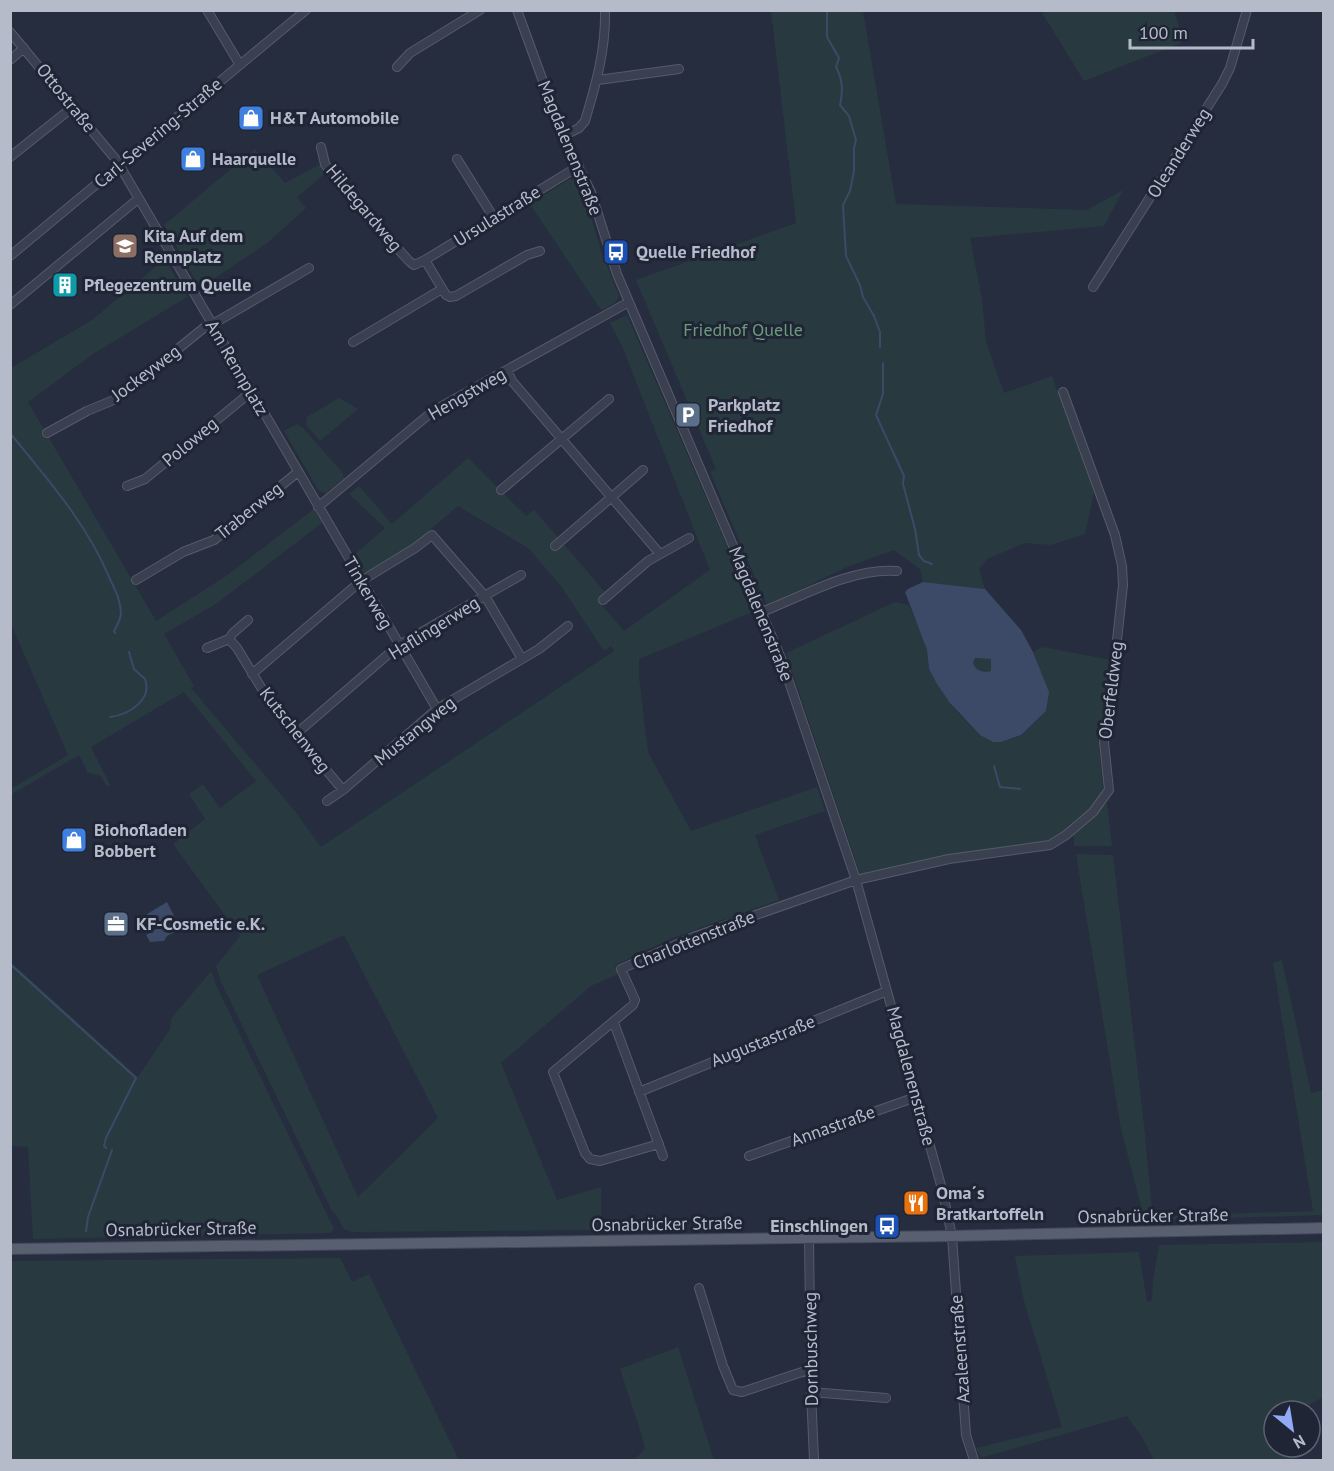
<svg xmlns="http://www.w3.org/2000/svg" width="1334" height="1471" viewBox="0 0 1334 1471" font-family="'PT Sans',sans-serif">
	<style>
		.green { fill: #283a40; fill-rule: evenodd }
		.water { fill: #3c4967; fill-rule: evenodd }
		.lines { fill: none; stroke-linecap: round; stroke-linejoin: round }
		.stream { stroke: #3c4967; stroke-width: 2 }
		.minor-casing { stroke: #555b69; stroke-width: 10 }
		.major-casing { stroke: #434958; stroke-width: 12 }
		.minor { stroke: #3a404f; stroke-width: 8 }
		.major { stroke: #585f6f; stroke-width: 10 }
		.labels { text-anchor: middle; stroke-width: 6; stroke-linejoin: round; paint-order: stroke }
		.street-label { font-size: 18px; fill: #b6bbc9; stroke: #1f2534 }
		.poi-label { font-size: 18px; font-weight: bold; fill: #b6bbc9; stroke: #1f2534; text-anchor: start }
		.park-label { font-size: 18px; fill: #6e9a7e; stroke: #1f2534 }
	</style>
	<rect width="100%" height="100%" fill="#262d3f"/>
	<path class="green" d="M771,11H863L896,204L1087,210L1123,190L1104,226L970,238L982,299L986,342L1004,393L1052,376L1094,492L1085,534L1051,545L1025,543L987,559L979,569L985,589L923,582L920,569L894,550L847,567L767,605L710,472L716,469L636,280L796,223Z
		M1041,11H1174L1183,40L1181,43L1084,81Z
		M255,149L285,183L321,164L327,172L297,197L306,208L266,244L200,288L164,225Z
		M570,179L576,181L587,203L601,251L619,296L615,303L601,310L530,204Z
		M165,259L187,297L93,354L28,402L156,621L226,576L314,509L322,523L216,604L164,634L194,686L191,688L294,810L321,847L614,651L611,646L604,651L561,586L528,548L458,506L411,546L364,573L354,555L385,528L349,494L359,486L392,524L468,458L526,516L534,510L606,593L598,601L624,631L710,570L622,346L610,323L627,315L755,611L639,659V677L648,752L691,831L817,787L825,811L755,835L779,900L672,938L615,965L618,974L591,986L501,1063L557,1200L601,1187V1230L352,1232L344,1229L335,1213H333L221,982L216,966L240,936L173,844L205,819L189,794L203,784L220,808L256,781L184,692L91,747L110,785L107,787L100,775L88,773L79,755L12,794L11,789L68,755L11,624V368L92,320ZM344,935L438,1118L358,1197L257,975Z
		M339,398L358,409L320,441L306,425L307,417Z
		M297,424L303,428L342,472L344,478L326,493L319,491L284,431Z
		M895,602L909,605L923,638L927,650L929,669L937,684L958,713L980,735L993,742H1001L1021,735L1046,711L1048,692L1033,652L1042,647L1112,660L1105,731L1098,734L1103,792C1088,813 1070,829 1048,842L865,876L860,874L786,653Z
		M975,658L991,659V671C983,673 976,671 973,663Z
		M1107,803L1112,846H1074L1073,835Z
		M94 829a7 7 0 1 1 14 0a7 7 0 1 1-14 0Z
		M1076,854L1113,855L1145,1135L1153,1221L1145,1222L1121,1129Z
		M1282,960L1311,1093L1323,1090V1215L1163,1220L1162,1216L1313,1211L1273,963Z
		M11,962L138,1077L170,1029L171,1019L211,971L217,987L334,1229L331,1233L33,1239L28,1147L11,1146Z
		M1323,1242V1397L1298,1411H1274V1447H1288L1294,1460H1154L1142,1437L1127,1416L981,1458L976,1448L1062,1427L1024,1301L1015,1256L1139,1252L1147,1302L1152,1300L1153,1281L1159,1245Z
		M340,1258L352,1282L369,1274L459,1460H11V1261Z
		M678,1347L714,1460H634L645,1449L642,1436L620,1369Z"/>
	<path class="water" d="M923,582L985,589L1021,630L1033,652L1049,692L1046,711L1021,735L1001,742H993L980,735L950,703L937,684L929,669L927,650L905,592L908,589ZM975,658L991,659V671C983,673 976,671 973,663Z
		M167,902L181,929L167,936L164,941L150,942L146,935L158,928L159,921L157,918H149L147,914Z"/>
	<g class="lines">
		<path class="stream" d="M827,10V37L839,58L836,67C843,80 843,91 840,105L849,116L856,140L854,148V171L850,191L843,205L846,256L860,285L863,297L874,316L880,332V347
			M883,363V394L876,415L904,476L903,484L915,529L919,555L924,561L932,564
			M10,433C49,481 86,522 110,579C115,590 121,601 121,614C120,621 117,626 114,631L115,633
			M110,717C128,715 153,700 145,679L134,669L129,652
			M994,766L1000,787L1020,789
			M10,964L136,1078L106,1138L104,1146L106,1148
			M86,1231L88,1217L112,1150"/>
		<defs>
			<path id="minor" d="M207,10L240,65
				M517,10L563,136L591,192L617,274L781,658L856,880L942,1189L952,1236L966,1435L974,1460
				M10,32L117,161L437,709
				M10,60L24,48
				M397,67L410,53L480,10
				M598,80L679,69
				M563,136L579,128L585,121C596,84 606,49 605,10
				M321,147L325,164L340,185L409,261L414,265L425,260L579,166
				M10,157L73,107
				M457,159L494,218
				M10,256L306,10
				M425,260L446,295L450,297L456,296L527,255L540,251
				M1093,287L1222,84L1230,68L1247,10
				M10,305L138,199
				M353,342L442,289
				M507,370L512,381L660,554
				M47,433L87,411L116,399L205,327L218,321L309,268
				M127,486L145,479L251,392
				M501,490L609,399
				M318,507L433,411L629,302
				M555,546L643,470
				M136,580L183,552L214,540L298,472
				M603,600L648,561L689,538
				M762,612C802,596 854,567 897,571
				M229,639L233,633L248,620
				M207,648L229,639L237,648L273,707L343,790
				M252,674L361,581L415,548L432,535L485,596L522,659
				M296,734L399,645L521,575
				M327,801L343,790L437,709L539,649L568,626
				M614,1023L663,1156
				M639,1092L887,991
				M659,1144L600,1161L590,1159L585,1153L553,1072L633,1005L635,1000L621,969L693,937L856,880L949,859L1050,845L1066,835L1093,812L1109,790L1104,742L1108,723L1123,585L1122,566L1115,535L1063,392
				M749,1156L916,1097
				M809,1238L811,1392L814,1460
				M699,1288L723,1366L733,1390L742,1392L811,1369
				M811,1392L886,1398"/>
			<path id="major" d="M10,1249L952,1236L1324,1228"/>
		</defs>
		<use href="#minor" class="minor-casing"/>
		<use href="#major" class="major-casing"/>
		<use href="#minor" class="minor"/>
		<use href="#major" class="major"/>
	</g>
	<defs>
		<symbol id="shop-square" viewBox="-11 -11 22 22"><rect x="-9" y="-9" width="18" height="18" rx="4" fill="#3f7fe0" stroke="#1f2534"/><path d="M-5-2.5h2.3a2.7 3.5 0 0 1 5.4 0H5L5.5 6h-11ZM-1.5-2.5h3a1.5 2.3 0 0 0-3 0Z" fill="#fff"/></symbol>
		<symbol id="school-square" viewBox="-11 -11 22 22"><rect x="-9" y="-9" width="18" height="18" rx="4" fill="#8d6e63" stroke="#1f2534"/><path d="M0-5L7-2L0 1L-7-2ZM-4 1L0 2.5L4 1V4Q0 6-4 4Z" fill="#fff"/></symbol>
		<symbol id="bus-square" viewBox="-11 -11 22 22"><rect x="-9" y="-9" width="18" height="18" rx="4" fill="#1a4fb4" stroke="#1f2534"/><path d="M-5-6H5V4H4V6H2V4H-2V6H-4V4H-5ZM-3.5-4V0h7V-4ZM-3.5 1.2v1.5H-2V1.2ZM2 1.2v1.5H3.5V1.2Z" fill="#fff"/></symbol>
		<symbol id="building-square" viewBox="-11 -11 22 22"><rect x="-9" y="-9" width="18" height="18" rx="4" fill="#0f9aa8" stroke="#1f2534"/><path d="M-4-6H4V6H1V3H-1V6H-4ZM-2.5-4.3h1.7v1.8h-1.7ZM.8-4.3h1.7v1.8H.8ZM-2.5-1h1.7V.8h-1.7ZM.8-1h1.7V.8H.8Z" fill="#fff"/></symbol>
		<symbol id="parking-square" viewBox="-11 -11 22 22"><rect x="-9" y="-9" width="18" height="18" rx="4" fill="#5c6f8a" stroke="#1f2534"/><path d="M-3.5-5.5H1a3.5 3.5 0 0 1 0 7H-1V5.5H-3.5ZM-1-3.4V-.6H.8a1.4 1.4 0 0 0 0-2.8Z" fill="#fff"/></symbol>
		<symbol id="office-square" viewBox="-11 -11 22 22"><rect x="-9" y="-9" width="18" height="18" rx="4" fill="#5c6f8a" stroke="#1f2534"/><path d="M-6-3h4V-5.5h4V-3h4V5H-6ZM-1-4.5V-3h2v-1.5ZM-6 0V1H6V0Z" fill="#fff"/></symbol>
		<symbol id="restaurant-square" viewBox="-11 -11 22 22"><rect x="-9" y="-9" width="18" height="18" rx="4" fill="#e8710a" stroke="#1f2534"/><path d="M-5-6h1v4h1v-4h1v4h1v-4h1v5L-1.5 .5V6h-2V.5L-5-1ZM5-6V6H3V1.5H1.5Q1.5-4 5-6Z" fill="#fff"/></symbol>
	</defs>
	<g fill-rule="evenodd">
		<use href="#shop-square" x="236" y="103" width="30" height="30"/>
		<use href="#shop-square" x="178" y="144" width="30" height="30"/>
		<use href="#school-square" x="110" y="231" width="30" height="30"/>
		<use href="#bus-square" x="601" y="237" width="30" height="30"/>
		<use href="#building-square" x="50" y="270" width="30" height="30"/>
		<use href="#parking-square" x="673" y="400" width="30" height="30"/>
		<use href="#shop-square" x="59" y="825" width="30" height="30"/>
		<use href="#office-square" x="101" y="909" width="30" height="30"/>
		<use href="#restaurant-square" x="901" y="1188" width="30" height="30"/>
		<use href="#bus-square" x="872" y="1211" width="30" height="30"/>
	</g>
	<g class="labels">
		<g class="street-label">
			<text transform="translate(66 98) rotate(51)" y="6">Ottostraße</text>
			<text transform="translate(158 133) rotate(-40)" y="6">Carl-Severing-Straße</text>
			<text transform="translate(570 148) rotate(68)" y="6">Magdalenenstraße</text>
			<text transform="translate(1179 153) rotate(-58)" y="6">Oleanderweg</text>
			<text transform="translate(364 208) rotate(50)" y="6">Hildegardweg</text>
			<text transform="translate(497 216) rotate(-32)" y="6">Ursulastraße</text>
			<text transform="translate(237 368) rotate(60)" y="6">Am Rennplatz</text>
			<text transform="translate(146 373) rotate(-37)" y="6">Jockeyweg</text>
			<text transform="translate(467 394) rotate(-30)" y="6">Hengstweg</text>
			<text transform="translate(190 442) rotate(-40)" y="6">Poloweg</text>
			<text transform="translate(249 511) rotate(-39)" y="6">Traberweg</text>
			<text transform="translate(368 593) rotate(60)" y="6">Tinkerweg</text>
			<text transform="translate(761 614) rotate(68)" y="6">Magdalenenstraße</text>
			<text transform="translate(434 628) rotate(-32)" y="6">Haflingerweg</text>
			<text transform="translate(1111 690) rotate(-83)" y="6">Oberfeldweg</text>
			<text transform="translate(295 730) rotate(52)" y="6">Kutschenweg</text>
			<text transform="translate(415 731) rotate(-39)" y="6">Mustangweg</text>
			<text transform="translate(694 940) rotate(-22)" y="6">Charlottenstraße</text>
			<text transform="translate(763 1041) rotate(-22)" y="6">Augustastraße</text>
			<text transform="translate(911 1076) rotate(75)" y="6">Magdalenenstraße</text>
			<text transform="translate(833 1126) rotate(-20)" y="6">Annastraße</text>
			<text transform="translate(1153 1216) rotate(-1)" y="6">Osnabrücker Straße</text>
			<text transform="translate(667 1224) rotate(-1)" y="6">Osnabrücker Straße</text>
			<text transform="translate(181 1229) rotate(-1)" y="6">Osnabrücker Straße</text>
			<text transform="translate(811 1349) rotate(-91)" y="6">Dornbuschweg</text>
			<text transform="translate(960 1349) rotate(-94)" y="6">Azaleenstraße</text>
		</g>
		<g class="poi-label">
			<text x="270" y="124">H&amp;T Automobile</text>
			<text x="212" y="165">Haarquelle</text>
			<text x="144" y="242">Kita Auf dem<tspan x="144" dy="21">Rennplatz</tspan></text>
			<text x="636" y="258">Quelle Friedhof</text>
			<text x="84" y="291">Pflegezentrum Quelle</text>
			<text x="708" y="411">Parkplatz<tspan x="708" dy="21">Friedhof</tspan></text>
			<text x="94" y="836">Biohofladen<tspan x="94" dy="21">Bobbert</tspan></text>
			<text x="136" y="930">KF-Cosmetic e.K.</text>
			<text x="936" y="1199">Oma´s<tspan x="936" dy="21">Bratkartoffeln</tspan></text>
			<text x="868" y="1232" text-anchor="end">Einschlingen</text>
		</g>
		<g class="park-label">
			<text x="743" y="336">Friedhof Quelle</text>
		</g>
	</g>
	<rect width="1334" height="1471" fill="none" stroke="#b6bbc9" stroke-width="24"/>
	<g transform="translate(1292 1429) rotate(150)"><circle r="28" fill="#1f2534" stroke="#5b6170" stroke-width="1.5"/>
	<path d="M0-4.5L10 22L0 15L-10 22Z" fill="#90aaf5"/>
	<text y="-9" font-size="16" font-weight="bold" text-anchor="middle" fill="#b6bbc9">N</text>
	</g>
	<path d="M1130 39v9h123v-9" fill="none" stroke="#b6bbc9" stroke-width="3"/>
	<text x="1139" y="39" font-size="18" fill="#b6bbc9" stroke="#1f2534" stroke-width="4.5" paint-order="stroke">100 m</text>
</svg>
